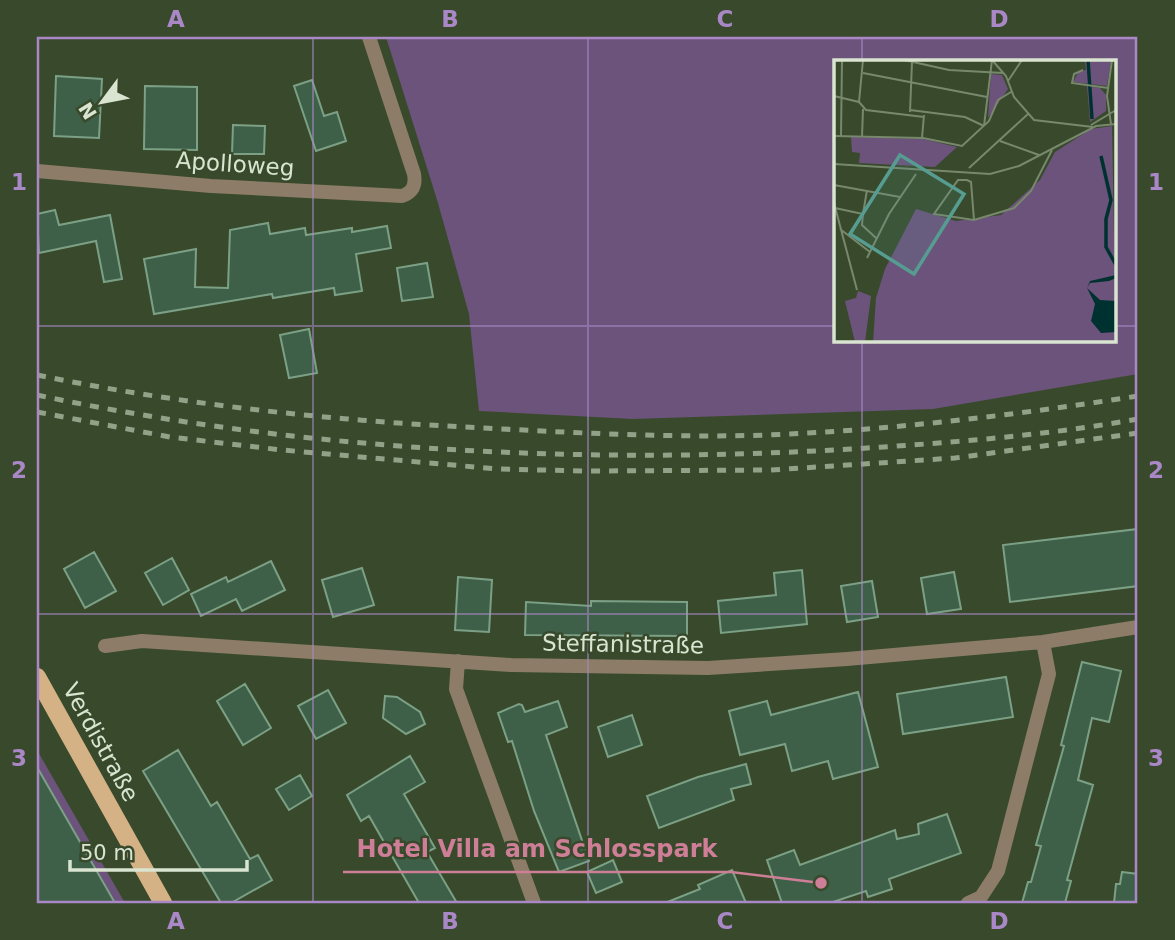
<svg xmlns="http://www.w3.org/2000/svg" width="1175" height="940" viewBox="0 0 1175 940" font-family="'DejaVu Sans',sans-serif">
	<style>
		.green { fill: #6c537b; fill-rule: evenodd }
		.building { fill: #3e6048; stroke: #7ca086; stroke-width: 2 }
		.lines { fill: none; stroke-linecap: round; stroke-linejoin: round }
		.street { stroke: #8d7c67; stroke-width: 14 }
		.primary { stroke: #d5b286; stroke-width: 18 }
		.rail { stroke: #93a189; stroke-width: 5; stroke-dasharray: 9 9; stroke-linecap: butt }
		.grid { fill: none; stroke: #aa88c8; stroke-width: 2; stroke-opacity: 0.55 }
		.labels { text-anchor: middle; stroke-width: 5; stroke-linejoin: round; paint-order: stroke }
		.street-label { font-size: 23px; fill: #d9e4d1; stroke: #384a2b }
		.inset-river { fill: none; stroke: #003131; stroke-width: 3.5 }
		.inset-road { fill: none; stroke: #78886d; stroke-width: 2 }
		.view { fill: #569c91; fill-opacity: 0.15; stroke: #569c91; stroke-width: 3.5 }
		.inset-edge { fill: none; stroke: #d9e4d1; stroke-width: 3.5 }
		.leader { fill: none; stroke: #ce7e96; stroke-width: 2.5 }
		.callout-dot { fill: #ce7e96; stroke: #384a2b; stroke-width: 2.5 }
		.callout-label { font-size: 24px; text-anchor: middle; font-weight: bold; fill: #ce7e96; stroke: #384a2b; stroke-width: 5; stroke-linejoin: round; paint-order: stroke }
		.neatline { fill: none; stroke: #aa88c8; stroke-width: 2.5 }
		.grid-label { font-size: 23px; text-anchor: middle; font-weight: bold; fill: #aa88c8 }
	</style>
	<rect width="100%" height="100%" fill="#384a2b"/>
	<path class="green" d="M386,37H1138V374L933,409L633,419L479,411L469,314L438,203ZM836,61H1114V340H836Z
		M37,750L125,903H37Z"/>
	<path class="building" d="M56,76L102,79L99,138L54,136Z
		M312,80L324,116L337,112L346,141L316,151L294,86Z
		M145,86L197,87V150L144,149Z
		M233,125L265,126L264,154H232Z
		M55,210L59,225L110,215L122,279L104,282L96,241L39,253L37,214Z
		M268,223L270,234L305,228L306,235L352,228V232L387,226L391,248L356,254L362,291L335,295L334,288L273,298L272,294L154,314L144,259L196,249L195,287L228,288L230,230Z
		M427,263L433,297L402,301L397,268Z
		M309,329L317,373L289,378L280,335Z
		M1138,529V586L1010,602L1003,545Z
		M94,552L116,591L85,608L64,569Z
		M172,558L189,590L163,605L145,573Z
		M271,561L285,590L242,611L236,599L201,616L191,594L226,577L228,582Z
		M362,568L374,605L333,617L322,580Z
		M802,570L807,624L721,633L718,601L776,595L774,573Z
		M954,572L961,609L927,614L921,578Z
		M458,577L492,580L489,632L455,630Z
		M872,581L878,617L847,622L841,586Z
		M591,601L687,602V636L525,635L526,602L591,606Z
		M1082,662L1121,671L1109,722L1092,718L1078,780L1093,785L1067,880L1071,881L1065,903H1022L1028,882H1031L1041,846L1036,845L1064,746L1061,745Z
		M1006,677L1013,717L903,734L897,694Z
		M245,684L271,728L243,745L217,701Z
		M328,690L346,723L316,739L298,706Z
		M858,692L878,767L833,779L828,761L792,771L785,744L740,755L729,711L767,701L771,715Z
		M385,696L397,697L420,712L425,724L406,734L383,718Z
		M558,701L567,727L546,735L589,861L559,872L534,811L512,741L508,742L498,713L519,704L522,705L525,712Z
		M632,715L642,745L608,757L598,727Z
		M178,750L211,806L217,802L250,859L258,855L272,880L231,903H221L143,771Z
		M410,756L425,782L404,794L435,848L427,852L457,903H419L369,816L361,821L347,795Z
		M746,764L751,784L731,789L734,800L659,828L647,796L698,777Z
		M37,767L115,903H37Z
		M300,775L312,796L289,810L276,789Z
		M947,814L961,853L889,879L892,889L868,897L866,891L830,903H782L767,860L794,850L800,865L895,830L897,839L919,834L918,824Z
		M613,860L622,882L596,893L587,872Z
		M732,870L746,903H665L700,889L698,885Z
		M1122,872L1138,874V903H1114L1116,884H1120Z"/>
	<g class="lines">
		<path class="street" d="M37,171L211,186L402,196C413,192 416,185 414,174L369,37
			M105,646L142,641L511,665L708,668L847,659L1043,642L1138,627
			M458,661L456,689L534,903
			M968,903L981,897L998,871L1049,674L1043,642"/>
		<path class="primary" d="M37,677L163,903"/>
		<path class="rail" d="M37,375C184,405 334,421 484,428C578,433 673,438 768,435C892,430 1015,415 1138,396
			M37,395C302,451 581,465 851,449C947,443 1043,436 1138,419
			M37,412L170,437L282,450L498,469L587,471L771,470L955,458L1138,433"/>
	</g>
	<path class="grid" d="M313,37V903M588,37V903M862,37V61M37,326H836M1114,326H1138M862,340V903M37,614H1138"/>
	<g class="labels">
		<g class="street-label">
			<text transform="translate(235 164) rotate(4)" y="8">Apolloweg</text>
			<text transform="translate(623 644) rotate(1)" y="8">Steffanistraße</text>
			<text transform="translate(101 742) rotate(61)" y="8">Verdistraße</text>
		</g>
	</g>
	<g transform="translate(834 60)">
		<rect width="282" height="282" fill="#384a2b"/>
		<path d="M251,0H277L273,26L239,22L245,11L252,10ZM157,14L168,15L174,29L154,58ZM253,26L266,28L272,35V51L256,62ZM278,66L282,282H39L42,238L51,209L82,149L122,161L167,155L206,120L221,92L257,69ZM17,77L89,79L123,87L101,107L25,103L26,93L18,92ZM24,231L37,236L31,282H21L11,241L22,238Z" fill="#6c537b"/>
		<path d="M282,215V218L275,221L256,223L253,228L266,240L282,241V272L267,273L257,261L261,244L253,228L256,221Z" fill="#003131"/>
		<path class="inset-river" d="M254,0L258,59M267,96L277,140L272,159V187L282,205"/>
		<path class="inset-road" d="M70,0L115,10L169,13M158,0L172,16L180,37L200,60L259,67M249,10L240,14L238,23L274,28M29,13L153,37M174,21L188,0M0,36L25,42L32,50L90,57M25,42L29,0M76,50L131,57L150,66M76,52L78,2M277,64L273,36L278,0M257,65L282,50M150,66L158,0M0,76L89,78L128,86L155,61L164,40L177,32M7,76L8,0M28,77L29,49M88,78L90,55M166,81L205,95M0,104L156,114L185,106L262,66L282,64M135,108L194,54M0,125L66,137M0,143L23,230M1,148L29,154L28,165L42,178M29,154L33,130M140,160L137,122L133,120H124L100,154L140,160L180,148L197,131L218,90M6,169L36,192M33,198L55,154L82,114"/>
		<path class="view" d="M66,95L130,134L80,214L16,174Z"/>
		<rect width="282" height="282" class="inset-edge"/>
	</g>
	<path class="leader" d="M821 883L731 872H343"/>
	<circle class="callout-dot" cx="821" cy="883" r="7"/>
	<g class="callout-label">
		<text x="537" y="857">Hotel Villa am Schlosspark</text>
	</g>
	<rect width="1175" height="940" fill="none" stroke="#384a2b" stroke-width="77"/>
	<g transform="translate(102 102) rotate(238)" stroke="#384a2b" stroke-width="5" paint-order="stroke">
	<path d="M0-5L12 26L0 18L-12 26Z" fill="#d9e4d1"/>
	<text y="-10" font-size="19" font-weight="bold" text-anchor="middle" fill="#d9e4d1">N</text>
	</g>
	<path d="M70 860v10h177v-10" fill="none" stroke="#d9e4d1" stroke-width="3.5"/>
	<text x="80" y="860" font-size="21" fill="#d9e4d1" stroke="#384a2b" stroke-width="5" paint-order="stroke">50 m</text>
	<rect x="38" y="38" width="1098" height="864" class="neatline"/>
	<g class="grid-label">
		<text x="176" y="27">A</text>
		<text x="450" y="27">B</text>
		<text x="725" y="27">C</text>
		<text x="999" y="27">D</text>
		<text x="19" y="190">1</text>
		<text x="1156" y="190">1</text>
		<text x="19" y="478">2</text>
		<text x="1156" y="478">2</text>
		<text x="19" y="766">3</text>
		<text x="1156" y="766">3</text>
		<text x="176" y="929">A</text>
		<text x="450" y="929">B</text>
		<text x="725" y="929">C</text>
		<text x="999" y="929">D</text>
	</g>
</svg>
